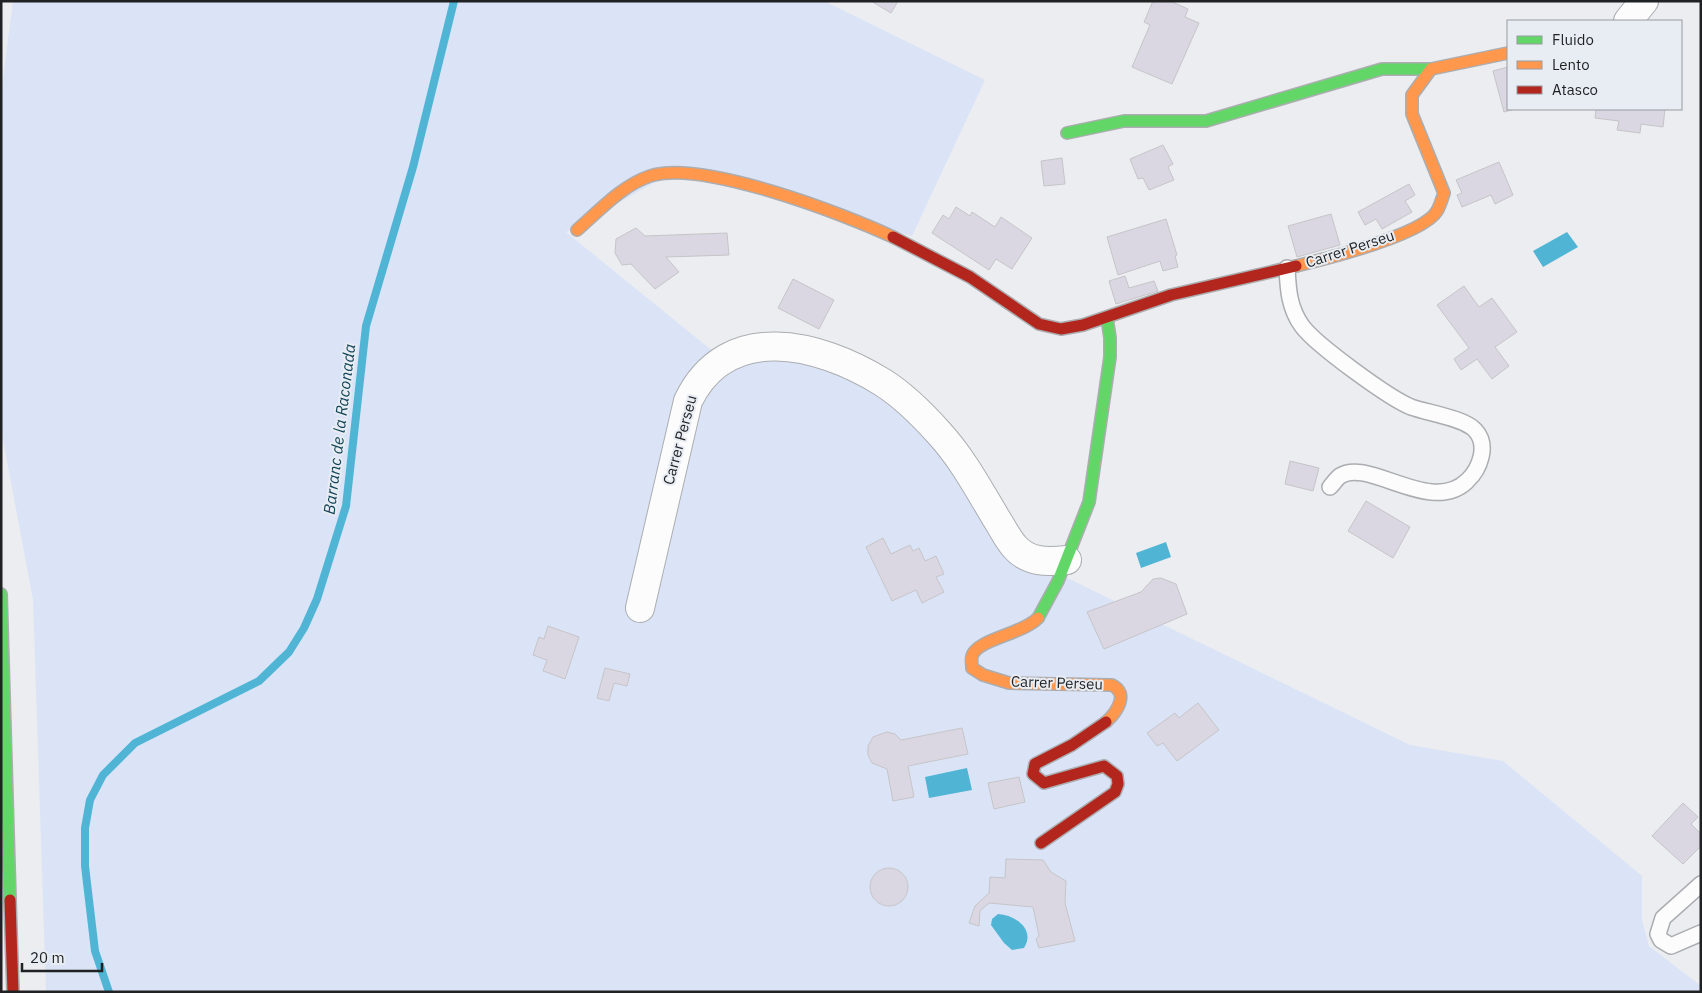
<svg xmlns="http://www.w3.org/2000/svg" width="1702" height="993" viewBox="0 0 1702 993" font-family="'IBM Plex Sans',sans-serif">
	<style>
		.green { fill: #dbe4f7 }
		.water { fill: #50b5d5 }
		.lines { fill: none; stroke-linecap: round; stroke-linejoin: round }
		.stream { stroke: #50b5d5; stroke-width: 8 }
		.building { fill: #dbd7e2; stroke: #c5c5c8 }
		.lane-casing { stroke: #abadb0; stroke-width: 18 }
		.street-casing { stroke: #abadb0; stroke-width: 30 }
		.fast-casing { stroke: #abadb0; stroke-width: 14 }
		.slow-casing { stroke: #abadb0; stroke-width: 14 }
		.jam-casing { stroke: #abadb0; stroke-width: 14 }
		.lane { stroke: #fcfcfd; stroke-width: 15 }
		.street { stroke: #fcfcfd; stroke-width: 28 }
		.fast { stroke: #63d668; stroke-width: 11 }
		.slow { stroke: #ff974d; stroke-width: 11 }
		.jam { stroke: #b3261e; stroke-width: 11 }
		.labels { text-anchor: middle; stroke-width: 4; stroke-linejoin: round; paint-order: stroke }
		.street-label { font-size: 15px; fill: #1f2123; stroke: #e8ecf3 }
		.water-label { font-size: 16px; font-style: italic; fill: #124558; stroke: #e8ecf3 }
	</style>
	<rect width="100%" height="100%" fill="#ebedf0"/>
	<path class="green" d="M13,1H824L985,80L912,236L679,169L566,232L731,366L752,359L808,363L856,379L912,416L1055,572L1410,745L1503,761L1642,876V920L1649,946L1701,986V992H46L33,600L1,429V93Z"/>
	<path class="water" d="M1567,232L1578,247L1543,267L1533,251Z
		M1166,542L1171,557L1141,568L1136,553Z
		M967,768L972,790L929,798L925,777Z
		M998,914C1015,915 1036,929 1024,948L1012,950L1004,943L991,925L992,919Z"/>
	<g class="lines">
		<path class="stream" d="M109,992L95,951L85,866V828L90,800L103,775L135,743L259,681L289,652L304,628L317,599L346,506L366,326L413,167L454,1"/>
	</g>
	<path class="building" d="M871,1H898L891,13Z
		M1153,1H1170L1188,9L1185,17L1199,23L1172,84L1132,67L1150,25L1144,22Z
		M1508,67V109H1515L1504,112L1493,71Z
		M1596,109H1665L1663,127L1641,124L1640,133L1617,130L1619,121L1595,118Z
		M1163,145L1173,164L1168,167L1174,180L1149,190L1143,178L1138,179L1130,159Z
		M1062,158L1065,184L1044,186L1041,161Z
		M1499,162L1513,195L1495,204L1491,195L1462,207L1457,195L1462,193L1456,180Z
		M1409,184L1415,195L1405,201L1412,212L1382,229L1376,219L1365,225L1358,212Z
		M956,207L970,216L972,212L995,227L1001,217L1032,238L1012,269L996,259L989,270L932,233L943,215L949,219Z
		M1331,214L1340,245L1297,257L1288,226Z
		M1166,219L1177,255L1175,256L1178,267L1163,271L1160,261L1118,275L1107,237Z
		M636,228L645,236L727,233L729,255L666,257L679,272L655,289L631,264L622,265L615,253L616,239Z
		M1125,276L1129,288L1154,281L1158,291L1116,304L1109,281Z
		M793,279L834,300L819,329L778,308Z
		M1464,286L1479,307L1492,298L1517,332L1495,347L1509,366L1492,379L1477,359L1461,370L1454,359L1469,348L1437,305Z
		M1290,461L1319,468L1313,491L1285,484Z
		M1366,501L1410,527L1393,558L1348,531Z
		M883,538L891,554L910,545L913,551L919,548L925,561L936,556L944,574L936,577L944,592L922,603L916,590L892,601L866,547Z
		M1161,578L1176,584L1187,614L1104,649L1087,612L1141,592L1153,579Z
		M548,626L579,637L565,679L543,671L547,660L533,655L539,637L544,639Z
		M605,668L630,674L627,686L614,683L609,701L597,698Z
		M1198,703L1219,730L1177,761L1163,743L1157,746L1147,733L1175,713L1179,718Z
		M962,728L968,754L908,766L914,797L893,801L887,769L872,763L868,755V746L873,737L887,732L895,734L901,740Z
		M1019,777L1025,802L994,809L988,783Z
		M1683,803L1698,817L1691,824L1701,834V846L1683,864L1652,836Z
		M1006,859L1043,860L1051,872L1066,881L1065,903L1075,941L1039,948L1036,939L1039,936L1033,907L989,903L980,911L979,926L969,923L975,906L989,893L990,877L1005,878Z
		M870 887a19 19 0 1 1 38 0a19 19 0 1 1-38 0Z"/>
	<g class="lines">
		<defs>
			<path id="lane" d="M1287,268C1288,289 1289,308 1302,326C1316,345 1389,398 1411,407C1428,413 1464,418 1475,430C1489,445 1480,469 1467,481C1431,516 1368,457 1340,476C1337,478 1333,484 1330,487
				M1701,884L1663,918L1658,934L1661,940L1671,946L1701,933"/>
			<path id="street" d="M1628,21L1644,1
				M640,608L688,401C727,320 819,343 882,382C903,395 922,414 939,433C962,458 978,488 996,518C1002,527 1007,538 1014,546C1028,563 1048,562 1067,560"/>
			<path id="fast" d="M1067,133L1124,121H1206L1382,69H1431
				M1,594L10,900
				M1038,618L1058,581L1089,502L1110,357V338L1107,318"/>
			<path id="slow" d="M577,230C599,211 621,186 650,176C701,159 844,214 893,237
				M1296,266C1325,259 1423,235 1437,211C1440,206 1442,199 1444,193L1412,114V95L1431,69L1508,53
				M1038,618C1023,634 977,639 972,656C971,659 972,665 972,668L983,675L1009,683L1112,685C1130,694 1116,713 1106,722"/>
			<path id="jam" d="M893,237L970,277L1039,324L1061,329L1083,325L1171,295L1296,266
				M1041,843L1115,792L1118,784L1117,776L1104,766L1044,783L1033,774L1035,764L1072,745L1106,722
				M10,900L13,992"/>
		</defs>
		<use href="#lane" class="lane-casing"/>
		<use href="#street" class="street-casing"/>
		<use href="#fast" class="fast-casing"/>
		<use href="#slow" class="slow-casing"/>
		<use href="#jam" class="jam-casing"/>
		<use href="#lane" class="lane"/>
		<use href="#street" class="street"/>
		<use href="#fast" class="fast"/>
		<use href="#slow" class="slow"/>
		<use href="#jam" class="jam"/>
	</g>
	<g class="labels">
		<g class="street-label">
			<text transform="translate(1350 249) rotate(-18)" y="5">Carrer Perseu</text>
			<text transform="translate(680 440) rotate(-75)" y="5">Carrer Perseu</text>
			<text transform="translate(1057 683) rotate(2)" y="5">Carrer Perseu</text>
		</g>
		<g class="water-label">
			<text transform="translate(339 429) rotate(-83)" y="6">Barranc de la Raconada</text>
		</g>
	</g>
	<rect width="1702" height="993" fill="none" stroke="#1f2123" stroke-width="5"/>
	<rect x="1507" y="20" width="175" height="90" fill="#e8ecf3" stroke="#989ba0"/>
	<rect x="1517" y="36" width="25" height="8" fill="#63d668" stroke="#989ba0"/>
	<text x="1552" y="45" font-size="15" fill="#1f2123">Fluido</text>
	<rect x="1517" y="61" width="25" height="8" fill="#ff974d" stroke="#989ba0"/>
	<text x="1552" y="70" font-size="15" fill="#1f2123">Lento</text>
	<rect x="1517" y="86" width="25" height="8" fill="#b3261e" stroke="#989ba0"/>
	<text x="1552" y="95" font-size="15" fill="#1f2123">Atasco</text>
	<path d="M22 963v8h80v-8" fill="none" stroke="#1f2123" stroke-width="2.5"/>
	<text x="30" y="963" font-size="15" fill="#1f2123" stroke="#e8ecf3" stroke-width="4" paint-order="stroke">20 m</text>
</svg>
